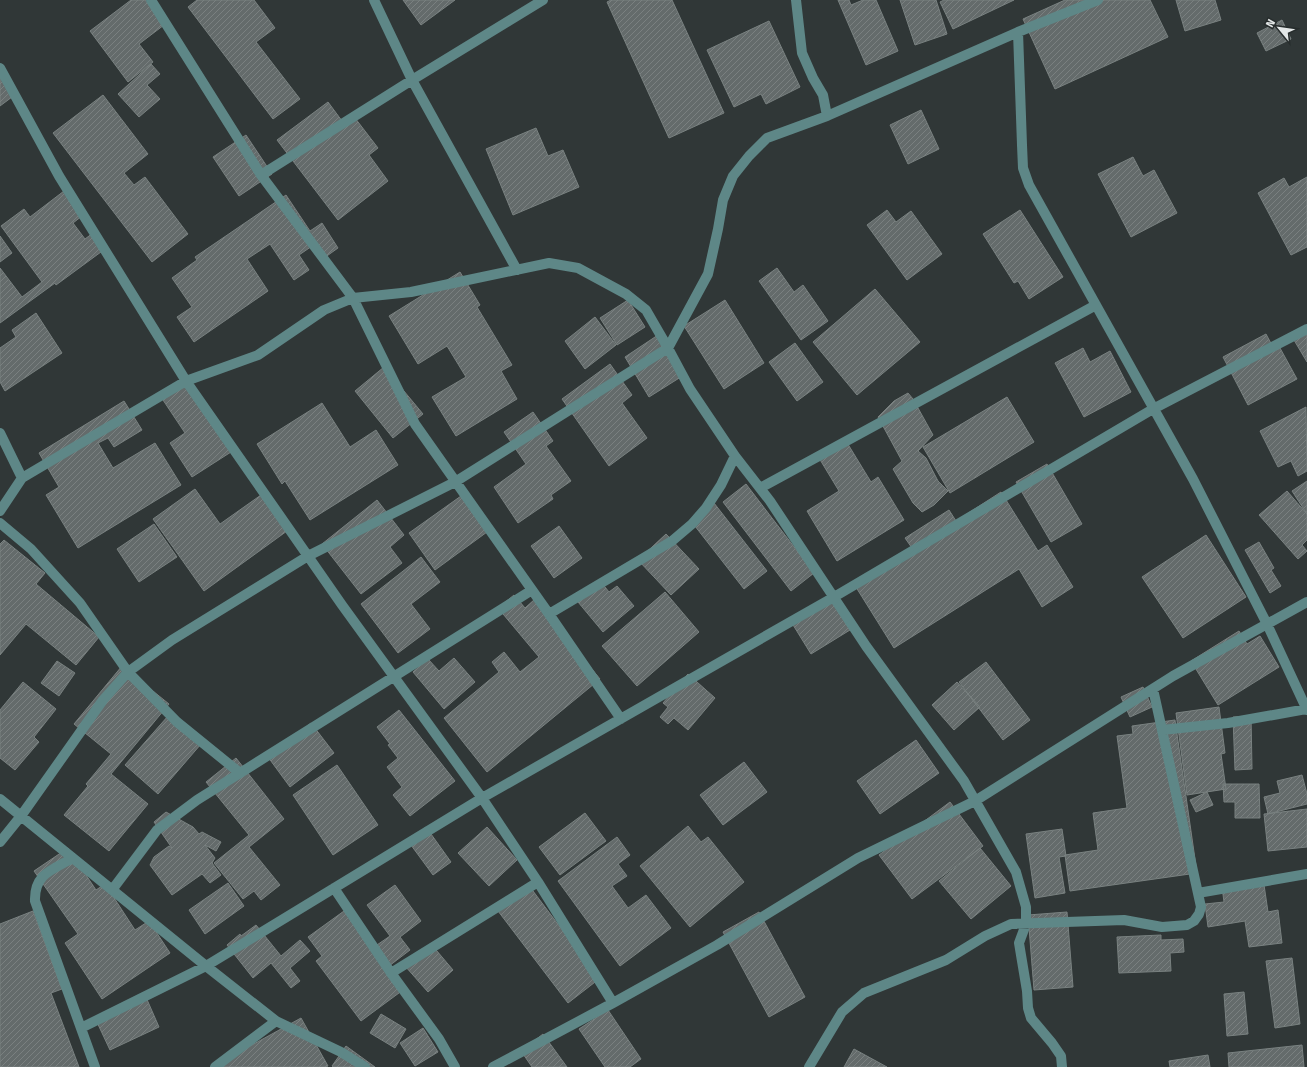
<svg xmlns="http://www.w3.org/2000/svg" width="1307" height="1067" viewBox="0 0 1307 1067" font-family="'Fira Sans',sans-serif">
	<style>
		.building { fill: url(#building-hatch); stroke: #798180 }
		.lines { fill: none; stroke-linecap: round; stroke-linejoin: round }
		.minor { stroke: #5e8787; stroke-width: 10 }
	</style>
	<defs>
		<pattern id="building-hatch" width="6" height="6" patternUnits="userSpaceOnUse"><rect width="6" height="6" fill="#646b6b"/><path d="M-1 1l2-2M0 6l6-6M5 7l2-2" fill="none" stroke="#7a8080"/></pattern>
	</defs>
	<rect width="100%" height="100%" fill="#303737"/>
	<path class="building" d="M131,0H145L164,25L139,44L153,62L128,82L90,31Z
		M197,0H254L275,28L256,42L300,99L273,119L188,7Z
		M403,0H455L421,25Z
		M611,0H672L724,113L669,138L607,2Z
		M838,0H849L851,5L863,0H876L898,51L866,65Z
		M900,0H936L947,34L915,45Z
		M944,0H1014L953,29L940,2Z
		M1065,0H1150L1168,37L1055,89L1023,19Z
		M1176,0H1215L1221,20L1185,31Z
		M1282,20L1291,39L1266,51L1257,33Z
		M769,21L800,87L766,104L761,94L734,107L707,50Z
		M151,64L160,74L147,85L160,99L139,117L118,94Z
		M0,72L16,94L0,106Z
		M103,95L148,154L124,173L134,185L145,177L188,234L152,262L53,133Z
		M328,102L345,125L355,118L378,148L369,155L388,181L338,220L277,140Z
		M921,110L939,149L908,164L890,125Z
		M536,128L548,156L563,150L579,187L513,215L486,149Z
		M246,135L272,174L239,196L213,157Z
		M1133,157L1143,176L1154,170L1177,213L1131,237L1098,174Z
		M1307,177V247L1291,255L1258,193L1284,178L1289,187Z
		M64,191L82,216L73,223L85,239L93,233L105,249L56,285L55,283L0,323V268L22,297L42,282L1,226L24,209L30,217Z
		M286,195L310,231L322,223L338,248L324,258L315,244L299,255L309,270L294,280L270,244L247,259L268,291L194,342L177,317L192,307L172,278L197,260L195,257Z
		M887,210L896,222L911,211L942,254L907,280L867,225Z
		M1020,210L1063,277L1029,299L1018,281L1014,283L983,234Z
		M0,236L12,253L0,262Z
		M777,268L794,292L803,285L828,321L801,340L759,281Z
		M460,272L480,305L477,307L512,365L501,371L517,399L456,436L432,397L466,377L447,346L418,364L389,316Z
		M875,289L920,342L857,395L813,342Z
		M628,300L645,327L617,345L600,318Z
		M725,300L764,363L724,389L684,326Z
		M36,313L62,353L5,391L0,382V348L16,337L12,330Z
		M595,317L616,345L585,369L565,341Z
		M1307,325V362L1291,335Z
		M1266,334L1275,351L1280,348L1297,379L1248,405L1223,357Z
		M658,335L684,375L649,397L625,357Z
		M795,343L823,382L797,401L769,362Z
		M1083,348L1090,362L1110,351L1131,392L1084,417L1055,363Z
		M610,364L632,395L622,403L647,438L609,466L562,399Z
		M384,367L423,414L393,438L355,391Z
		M183,378L231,452L192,477L170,443L185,433L159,394Z
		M908,393L913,399L933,435L918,451L926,458L938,481L948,491L934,505L922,512L913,503L893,469L902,461L878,417L894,401Z
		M1007,397L1034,442L950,493L923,447Z
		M124,401L142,430L114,447L108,438L98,443L113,468L155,443L181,485L78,548L46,495L59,487L39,453Z
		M322,403L350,447L376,430L398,465L310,520L285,481L282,484L257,444Z
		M1306,407L1307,471L1298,476L1291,461L1278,467L1260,431Z
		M533,412L553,441L546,446L571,481L551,495L553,499L518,523L494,487L526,464L504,432Z
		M846,441L871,482L878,477L904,520L837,561L807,511L839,491L819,458Z
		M1047,464L1082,524L1051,542L1016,482Z
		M1307,481V514L1292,491Z
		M746,484L814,573L791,591L723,502Z
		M195,489L220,524L261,495L287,531L204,591L153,519Z
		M1287,491L1307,514V540L1302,545L1307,551L1298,559L1259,515Z
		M1001,492L1038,551L1047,545L1073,587L1042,607L1019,569L894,648L854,584L912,548L905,538L949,510L956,521Z
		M461,496L487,532L435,570L409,533Z
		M377,500L404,535L390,547L402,563L361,594L322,544Z
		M714,503L767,571L744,589L691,521Z
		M154,524L177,557L139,582L117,549Z
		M559,526L582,558L554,578L531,546Z
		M666,534L699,569L671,595L638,560Z
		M1206,535L1246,597L1183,638L1142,577Z
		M4,540L45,573L36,584L99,637L76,665L26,624L0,655V544Z
		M1259,542L1274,568L1271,570L1281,586L1270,593L1245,550Z
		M421,557L440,582L411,604L430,629L398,653L361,604Z
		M601,582L609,592L617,586L634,606L603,632L578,602Z
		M665,592L699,632L637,686L602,646Z
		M514,595L525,608L535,599L600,679L487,772L444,718L499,672L492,662L504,652L520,672L539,657L498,608Z
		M828,596L850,630L811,654L790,620Z
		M1239,631L1247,644L1260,636L1279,667L1218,705L1191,661Z
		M454,658L475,682L444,709L413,672L428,659L439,671Z
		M57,661L75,673L59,696L41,683Z
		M986,662L1030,720L1003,740L959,682Z
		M122,666L169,704L111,774L148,804L109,851L64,815L88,786L86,784L111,754L74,724Z
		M688,674L715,698L688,730L674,718L668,724L660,717L668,707L663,703Z
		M23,682L56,709L34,737L39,742L15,770L0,758V710Z
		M957,682L980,707L954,730L932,705Z
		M1143,687L1152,707L1130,717L1121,697Z
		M1219,707L1225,753L1221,754L1226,789L1187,795L1176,713Z
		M399,710L455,781L410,816L393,795L402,787L387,767L398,758L388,745L390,744L377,727Z
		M168,716L201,744L158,794L125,765Z
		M1251,716L1252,769L1235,770L1233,717Z
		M1175,720L1197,873L1070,891L1065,855L1098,850L1093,813L1127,808L1117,736L1133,734L1132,726Z
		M311,723L334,753L290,787L268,757Z
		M916,740L939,773L880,814L857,781Z
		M236,758L284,819L249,847L280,885L261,900L254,891L243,899L214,863L249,835L206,782Z
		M744,762L767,792L723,825L700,795Z
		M337,765L378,825L333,855L293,795Z
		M1302,775L1307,794V804L1268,814L1264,797L1280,793L1277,781Z
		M1223,784H1259L1260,818H1235V802H1224Z
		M1207,792L1213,805L1196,812L1190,800Z
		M950,802L983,846L912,899L879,855Z
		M1307,809V847L1268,851L1264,814Z
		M166,812L193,827L199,834L202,832L221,842L216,851L205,845L215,858L212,863L221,875L210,883L202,874L172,895L150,865L154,857L169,846L172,848L154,822Z
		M585,813L606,841L560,875L539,847Z
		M688,826L701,842L708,837L744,882L690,927L640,866Z
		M426,827L451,862L433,875L408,841Z
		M487,827L517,860L489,886L458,853Z
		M1062,829L1066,856L1059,857L1065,893L1035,898L1026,834Z
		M617,837L630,855L618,864L627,876L612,886L628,908L646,895L671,928L620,966L558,881Z
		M68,848L96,890L105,884L135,930L149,921L170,953L102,999L65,943L78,934L34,871Z
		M980,848L1011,886L971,919L939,881Z
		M1263,878L1268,912L1278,910L1282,943L1249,947L1245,921L1208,927L1205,904L1224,902L1222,887Z
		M228,883L244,906L205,934L189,910Z
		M395,885L421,921L400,937L410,950L389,966L374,947L390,936L367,905Z
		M530,887L599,979L568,1003L498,911Z
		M33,911L62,989L51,993L79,1067H0V924Z
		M344,911L403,990L361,1021L316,961L322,956L308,937Z
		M759,912L805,997L769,1017L723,932Z
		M1067,912L1073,987L1034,990L1028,915Z
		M256,925L281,956L300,940L310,951L290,968L300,981L291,988L271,963L253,978L227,945L240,934L241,936Z
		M1161,935V940L1183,939L1184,952L1170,953L1171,971L1119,973L1117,937Z
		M431,944L453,970L428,992L405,966Z
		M1292,958L1300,1024L1275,1028L1266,961Z
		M1244,992L1248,1034L1227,1036L1224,994Z
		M145,995L159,1027L110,1050L95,1018Z
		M608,1010L641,1059L630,1067H605L579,1029Z
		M381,1014L406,1029L395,1048L370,1033Z
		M301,1018L328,1066L326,1067H212Z
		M423,1028L438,1052L415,1066L400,1043Z
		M543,1034L567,1067H532L521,1051Z
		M1302,1045L1304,1067H1229L1228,1053Z
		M346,1046L375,1067H333L332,1066Z
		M854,1049L887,1067H844Z
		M1208,1055L1210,1067H1170L1169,1061Z"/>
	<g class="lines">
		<path class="minor" d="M151,0L261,175L353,298L415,424L549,614L621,719
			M374,0L412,80L517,270
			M1018,32L1098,0
			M0,68L59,176L186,381L342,605L482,798L538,882L613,1003
			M827,116L1018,32L1022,145L1023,168L1029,185L1193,479L1267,624L1307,710
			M261,175L412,80L543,0
			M0,433L22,478
			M735,456L770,501L866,646L964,781L1016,872L1026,907V924L1019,943L1027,991L1028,1008L1031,1018L1052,1043L1061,1056L1062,1067
			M760,488L1096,305
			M0,511L22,478L186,381L258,355L324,310L353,298L411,292L549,263L578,268L626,294L646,310L668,348L690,389L735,456L721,485L706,508L692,524L672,541L549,614
			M0,523L31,549L80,603L128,672L177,722L240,773
			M1162,730L1228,723L1307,709
			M0,799L206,966L276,1021L341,1052L365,1067
			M0,842L21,816L103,700L128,672L172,640L308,556L455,482L668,348L708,274L718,229L723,200L733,176L749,156L767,138L827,116L823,95L813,78L802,53L796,0
			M73,858C52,870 34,874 35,901L95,1067
			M334,888L391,973L439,1039L455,1067
			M112,890L157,830L197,800L532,590
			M1198,893L1307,874
			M391,973L538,882
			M81,1028L206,966L482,798L834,597L1153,409L1307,329
			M215,1067L276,1021
			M493,1067L613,1003L717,945L858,858L975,801L1173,676L1307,602
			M809,1067L842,1012L864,993L946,960L985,936L1011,924L1124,920L1162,927L1187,925L1194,921L1199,914L1201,907L1153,689"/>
	</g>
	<g transform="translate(1279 28) rotate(299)" stroke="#272d2d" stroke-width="3" paint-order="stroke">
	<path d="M0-3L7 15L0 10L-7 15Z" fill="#e3e7e7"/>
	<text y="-6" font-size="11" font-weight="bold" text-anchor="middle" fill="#e3e7e7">N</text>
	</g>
</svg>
